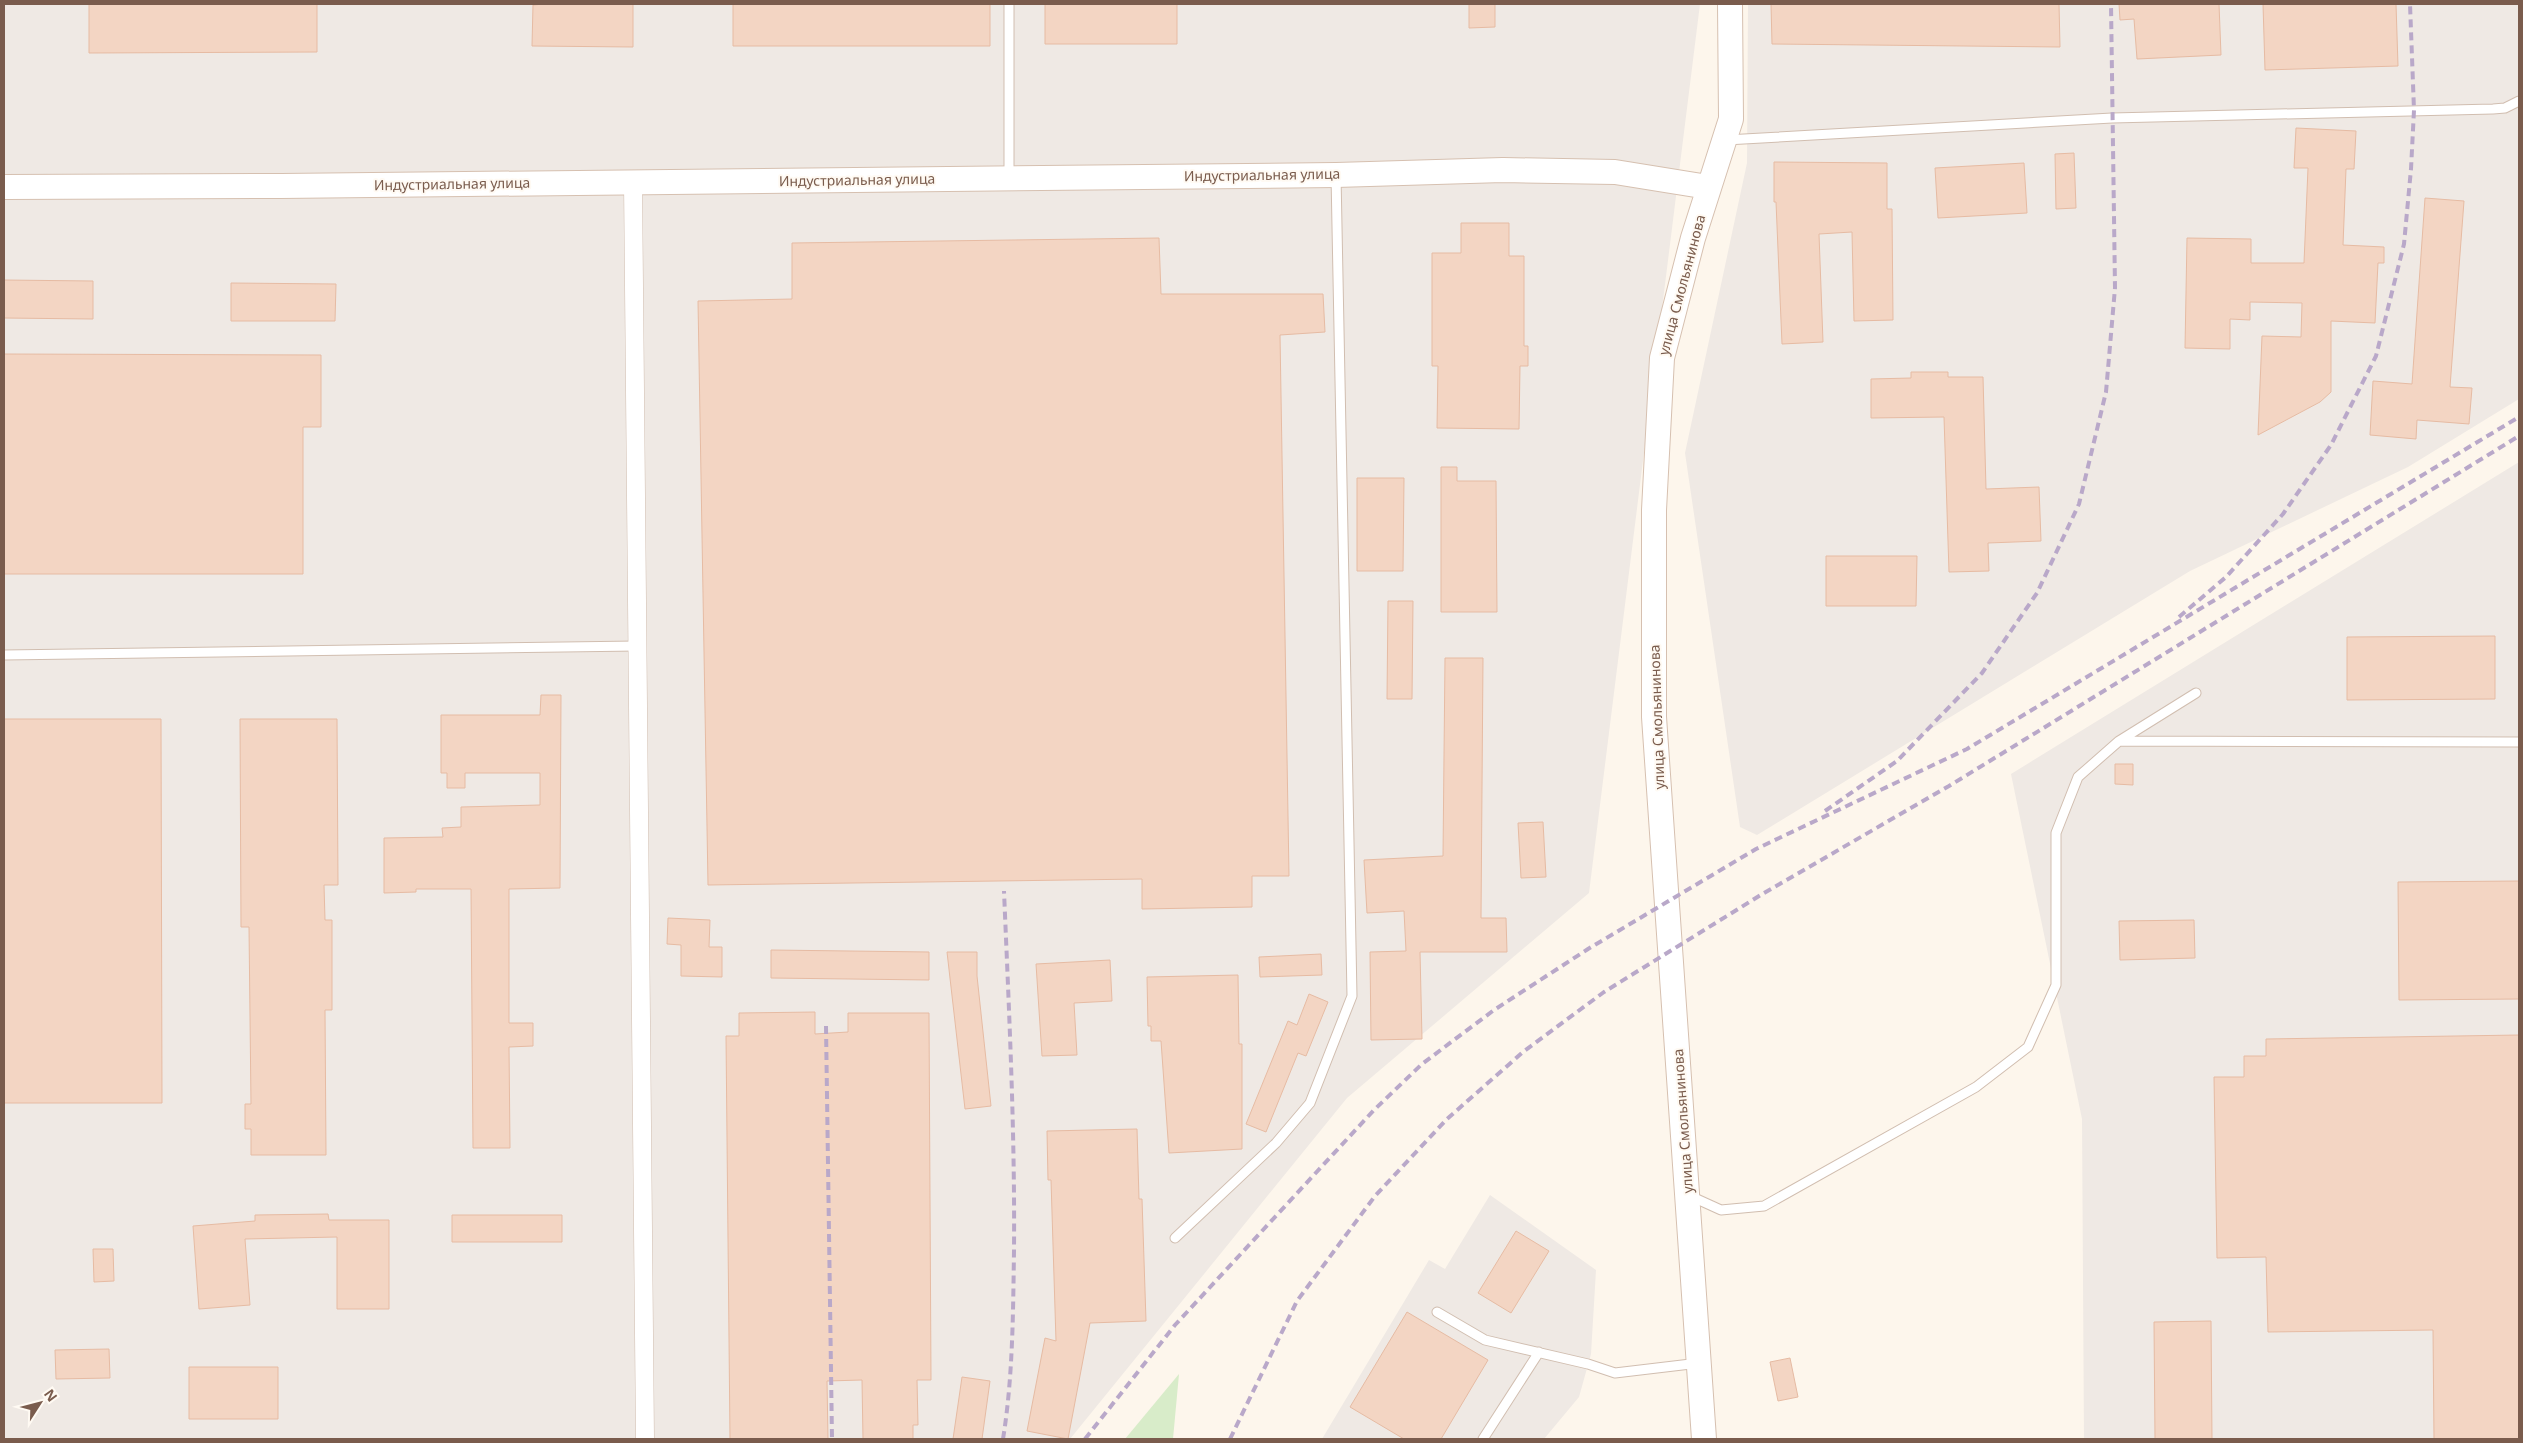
<svg xmlns="http://www.w3.org/2000/svg" width="2523" height="1443" viewBox="0 0 2523 1443" font-family="'Noto Sans',sans-serif">
	<style>
		.industrial { fill: #efe9e4 }
		.green { fill: #d8ecc9 }
		.building { fill: #f3d5c3; stroke: #e6bba3 }
		.lines { fill: none; stroke-linecap: round; stroke-linejoin: round }
		.lane-casing { stroke: #d1beb0; stroke-width: 11 }
		.street-casing { stroke: #d1beb0; stroke-width: 19 }
		.secondary-casing { stroke: #d6c0b0; stroke-width: 26 }
		.lane { stroke: #fff; stroke-width: 9 }
		.street { stroke: #fff; stroke-width: 18 }
		.secondary { stroke: #fff; stroke-width: 24 }
		.rail { stroke: #b9a8c9; stroke-width: 4; stroke-dasharray: 8 5; stroke-linecap: butt }
		.labels { text-anchor: middle; stroke-width: 4; stroke-linejoin: round; paint-order: stroke }
		.street-label { font-size: 14px; fill: #7a5c4d; stroke: #fffaf3 }
	</style>
	<rect width="100%" height="100%" fill="#fdf6ec"/>
	<path class="industrial" d="M4,4H1700L1589,893L1347,1098L1070,1439H4Z
		M1748,4H2519V399L2408,467L2190,571L1757,835L1740,827L1685,453L1747,163Z
		M2519,462V1439H2084L2082,1119L2011,774Z
		M1490,1195L1596,1270L1591,1354L1579,1397L1544,1439H1322L1429,1260L1445,1269Z"/>
	<path class="green" d="M1179,1374L1173,1439H1125Z"/>
	<path class="building" d="M89,4H317V52L89,53Z
		M544,4H633V47L532,46L533,5Z
		M733,4H990V46H733Z
		M1045,4H1177V44H1045Z
		M1469,4H1495V27L1469,28Z
		M1771,4H2059L2060,47L1772,44Z
		M2119,4H2219L2221,55L2137,59L2134,19L2120,20Z
		M2263,4H2396L2398,66L2265,70Z
		M2296,128L2356,131L2354,169H2346L2343,245L2384,247V263H2378L2375,323L2331,321V392L2320,402L2258,435L2262,336L2301,337L2302,303L2250,302V320L2230,319V349L2185,348L2187,238L2251,239V263H2304L2308,168H2294Z
		M2074,153L2076,208L2056,209L2055,154Z
		M1774,162L1887,163V209H1892L1893,320L1854,321L1852,232L1819,234L1823,342L1782,344L1776,202H1774Z
		M2024,163L2027,213L1938,218L1935,168Z
		M2425,198L2464,201L2450,387L2472,388L2469,424L2417,420L2416,439L2370,435L2373,381L2412,384Z
		M1461,223H1509V256H1524V346H1528V366H1520L1519,429L1437,428L1438,366H1432V253H1461Z
		M1159,238L1161,294H1323L1325,332L1280,335L1289,876H1252V907L1142,909V879L708,885L698,301L792,299V243Z
		M4,280L93,281V319L4,318Z
		M231,283L336,284L335,321H231Z
		M4,354L321,355V427H303V574H4Z
		M1911,372H1948V377H1983L1986,489L2039,487L2041,541L1988,543L1989,571L1949,572L1944,417L1871,418V379L1911,378Z
		M1441,467H1457V481H1496L1497,612H1441Z
		M1357,478H1404L1403,571H1357Z
		M1826,556H1917L1916,606H1826Z
		M1388,601H1413L1412,699H1387Z
		M2495,636V699L2347,700V637Z
		M1445,658H1483L1481,918H1506L1507,952H1420L1422,1039L1371,1040L1370,952L1406,951L1404,911L1367,913L1364,860L1443,856Z
		M541,695H561L560,888L509,889V1023H533V1046L509,1047L510,1148H473L471,889H416V892L384,893V838L443,837L442,828L461,827V807L540,805V773H465V788H447V773H441V715H540Z
		M4,719H161L162,1103H4Z
		M240,719H337L338,885H324L325,920H332V1010H325L326,1155H251V1129H245V1104H251L249,927H241Z
		M2115,764H2133V785L2115,784Z
		M1543,822L1546,877L1521,878L1518,823Z
		M2519,881V999L2399,1000L2398,882Z
		M668,918L710,920L709,947H722V977L681,976V945L667,944Z
		M2194,920L2195,958L2120,960L2119,921Z
		M771,950L929,952V980L771,978Z
		M947,952H977V976L991,1106L965,1109Z
		M1321,954L1322,975L1260,977L1259,957Z
		M1110,960L1112,1001L1074,1003L1077,1055L1042,1056L1036,964Z
		M1238,975L1239,1044H1242V1149L1169,1153L1161,1041H1151V1026H1148L1147,977Z
		M1309,994L1328,1002L1306,1056L1298,1053L1266,1132L1246,1124L1288,1021L1297,1025Z
		M815,1012V1034L848,1032V1013H929L931,1380H917L918,1425H913V1439H863L862,1380L827,1381L828,1439H730L726,1036H739V1013Z
		M2519,1035V1439H2434L2433,1330L2268,1332L2266,1257L2217,1258L2214,1077H2244V1056H2266V1039Z
		M1137,1129L1139,1199H1142L1146,1321L1090,1323L1068,1439L1027,1431L1045,1338L1056,1341L1051,1180H1048L1047,1131Z
		M328,1214L329,1220H389V1309H337V1237L245,1239L250,1305L199,1309L193,1226L255,1221V1215Z
		M452,1215H562V1242H452Z
		M1516,1231L1549,1251L1511,1313L1478,1293Z
		M93,1249H113L114,1281L94,1282Z
		M1407,1312L1488,1360L1441,1439H1404L1350,1407Z
		M2211,1321L2212,1439H2155L2154,1322Z
		M109,1349L110,1378L56,1379L55,1350Z
		M1790,1358L1798,1397L1778,1401L1770,1362Z
		M189,1367H278V1419H189Z
		M962,1377L990,1381L982,1439H953Z"/>
	<g class="lines">
		<defs>
			<path id="lane" d="M1726,140L2112,118L2493,109L2505,108L2519,101
				M1009,178V4
				M4,655L637,646
				M2119,741L2519,742
				M1688,1195L1721,1210L1764,1206L1976,1087L2028,1047L2056,985V833L2078,777L2119,741L2196,693
				M1175,1238L1276,1143L1310,1103L1352,996L1336,175
				M1437,1312L1485,1340L1588,1364L1615,1373L1699,1363
				M1483,1439L1539,1352"/>
			<path id="street" d="M633,182L645,1439"/>
			<path id="secondary" d="M4,187L281,186L1336,175L1503,170L1615,172L1708,187
				M1704,1439L1654,717V510L1662,358L1693,238L1731,119L1730,4"/>
		</defs>
		<use href="#lane" class="lane-casing"/>
		<use href="#street" class="street-casing"/>
		<use href="#secondary" class="secondary-casing"/>
		<use href="#lane" class="lane"/>
		<use href="#street" class="street"/>
		<use href="#secondary" class="secondary"/>
		<path class="rail" d="M2179,617L2226,577L2283,514L2331,445L2376,356L2404,244L2411,169L2414,110L2410,4
			M1825,811L1897,761L1982,673L2037,593L2079,504L2106,392L2115,288L2111,4
			M826,1026L832,1439
			M1003,1439C1013,1377 1013,1313 1014,1251C1015,1131 1009,1011 1004,891
			M1085,1439L1175,1325L1374,1110L1422,1064L1494,1010L1588,949L1756,849L1967,749L2519,417
			M1230,1439L1297,1301L1375,1196L1447,1119L1523,1052L1604,992L1764,893L1949,786L2519,436"/>
	</g>
	<g class="labels">
		<g class="street-label">
			<text transform="translate(1262 175) rotate(-1)" y="5">Индустриальная улица</text>
			<text transform="translate(857 180) rotate(-1)" y="5">Индустриальная улица</text>
			<text transform="translate(452 184) rotate(-1)" y="5">Индустриальная улица</text>
			<text transform="translate(1682 285) rotate(-75)" y="5">улица Смольянинова</text>
			<text transform="translate(1657 717) rotate(-92)" y="5">улица Смольянинова</text>
			<text transform="translate(1683 1121) rotate(-94)" y="5">улица Смольянинова</text>
		</g>
	</g>
	<rect width="2523" height="1443" fill="none" stroke="#7a5c4d" stroke-width="10"/>
	<g transform="translate(40 1403) rotate(54)" stroke="#fffaf3" stroke-width="4" paint-order="stroke">
	<path d="M0-4L9 19L0 12L-9 19Z" fill="#7a5c4d"/>
	<text y="-8" font-size="14" font-weight="bold" text-anchor="middle" fill="#7a5c4d">N</text>
	</g>
</svg>
